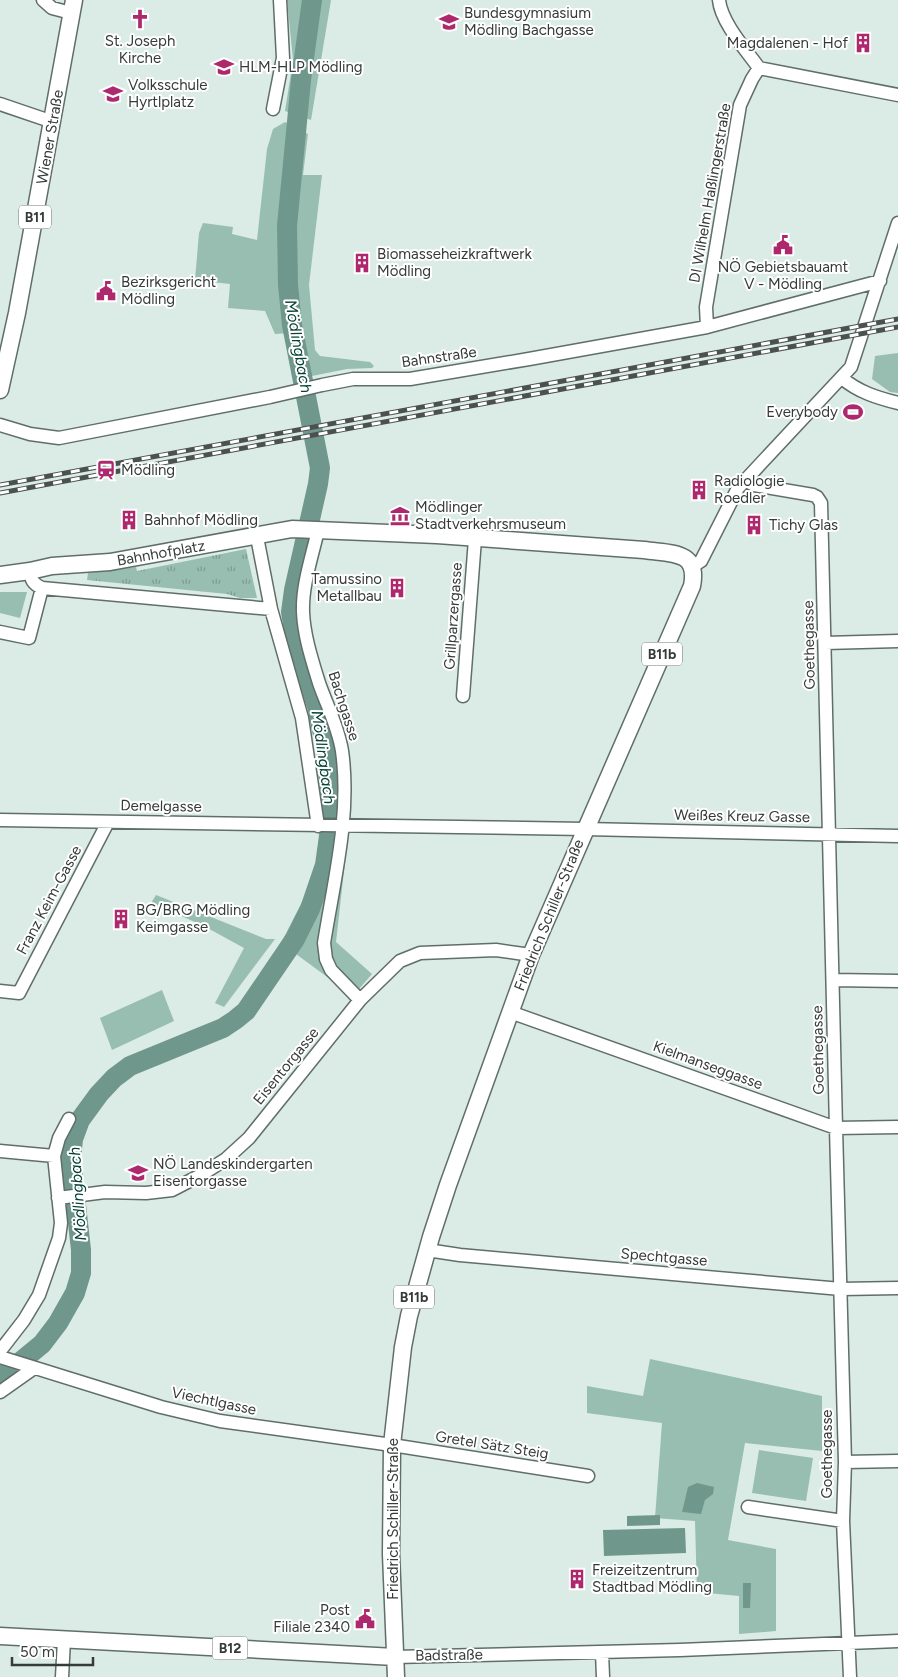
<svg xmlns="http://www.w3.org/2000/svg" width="898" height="1677" viewBox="0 0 898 1677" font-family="Figtree,sans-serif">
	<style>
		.grass { fill: #98beb2 }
		.park { fill: url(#park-tufts) }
		.water { fill: #70978b }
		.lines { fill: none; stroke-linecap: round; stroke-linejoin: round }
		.river { stroke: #70978b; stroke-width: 20 }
		.minor-casing { stroke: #606e6a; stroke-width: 15 }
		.major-casing { stroke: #606e6a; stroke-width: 19 }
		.minor { stroke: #fff; stroke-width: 12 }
		.major { stroke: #fff; stroke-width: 16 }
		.rail-casing { stroke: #4a514f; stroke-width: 5 }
		.rail { stroke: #fff; stroke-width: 3; stroke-dasharray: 9; stroke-linecap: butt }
		.labels { text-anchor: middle; stroke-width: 4; stroke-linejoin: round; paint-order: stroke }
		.shield { fill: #fff; stroke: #727674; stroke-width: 1 }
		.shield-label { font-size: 14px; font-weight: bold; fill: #353b39 }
		.poi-label { font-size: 15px; fill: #353b39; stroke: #fff; text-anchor: start }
		.street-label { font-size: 15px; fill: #353b39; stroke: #fff }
		.water-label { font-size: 16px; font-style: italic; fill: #064235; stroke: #fff }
	</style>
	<defs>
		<pattern id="park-tufts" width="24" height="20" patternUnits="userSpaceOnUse" patternTransform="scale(1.25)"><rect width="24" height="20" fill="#98beb2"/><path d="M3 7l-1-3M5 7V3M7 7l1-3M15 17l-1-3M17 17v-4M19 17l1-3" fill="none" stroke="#7d9c92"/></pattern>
	</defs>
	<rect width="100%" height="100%" fill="#dbebe5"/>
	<path class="grass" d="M287,0H331L311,120L285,111L293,60Z
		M285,122L308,134L303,175H322L309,285L315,350L320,356L370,362L374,366L372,368L347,369L302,378L289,333L275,334L265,311L228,308L230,284L195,280L199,233L203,223L233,227L232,234L257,240L267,149L273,129Z
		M898,353V393L890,392L872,379L875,356Z
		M0,592H27L20,618L0,613Z
		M348,835L336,942L372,974L353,996L281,943L305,896L315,869L323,837Z
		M156,895L266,939H275L224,1007L215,1003L244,948L202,925L151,903Z
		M162,990L174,1021L112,1050L100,1018Z
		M650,1359L822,1396V1451L745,1443L728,1540L776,1549V1631L739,1634V1596L697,1592L695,1521L655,1518L662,1423L587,1413V1386L643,1396Z
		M759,1450L813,1458L806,1501L752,1493Z"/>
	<path class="park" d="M246,549L257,598H240L227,594L87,580L88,573L136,567L137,571Z"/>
	<path class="water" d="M697,1483L714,1487L713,1494L705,1500L701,1514L682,1512L688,1487Z
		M660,1515V1525L627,1526V1516Z
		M685,1528L686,1553L604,1556L603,1530Z
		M743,1583H751L750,1608H743Z"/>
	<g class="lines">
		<path class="river" d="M0,1376L8,1372L42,1344L58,1323L75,1293L81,1273V1250L71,1159L73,1139L80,1120L99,1094L114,1078L130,1066L223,1028L235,1020L246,1011L295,939L310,909L325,865L332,814L326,749L317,706L297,647L291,612L294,590L318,484L320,468L292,325L288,285L287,226L301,80L312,0"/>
		<defs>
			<path id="minor" d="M43,0L52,8L71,13
				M719,0C721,22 746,50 759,68L898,95
				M0,104L53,122
				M273,109L283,58L280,0
				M707,327L706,307L740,105L752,79L759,68
				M842,378C858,392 878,398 898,403
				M0,425L30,434L59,438L270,397L322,385L353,379H410L529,359L707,327L880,281
				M746,481L754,485L813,495L817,497L821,503L836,1128L845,1462L843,1521L850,1677
				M318,530C312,557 302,585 303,612C304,636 312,660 319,683C327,706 338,726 342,751C351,815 334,880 324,943L326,959L331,970L360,1000
				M257,537L271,609L302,718L318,826
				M693,566L701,561L738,488L851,367L898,223
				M30,571C31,580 33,584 42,588L271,609
				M0,632L29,638L42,588
				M825,643L898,641
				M463,696L475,539
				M0,820L585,829L898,836
				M833,980L898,981
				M0,991L19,993L108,822
				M510,1012L836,1128L898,1127
				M0,1151L54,1156
				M58,1198L105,1192L146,1193L172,1190L201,1175L226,1159L249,1138L360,1000L400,961L420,953L496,950L531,955
				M427,1250L460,1255L841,1289L898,1288
				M0,1351L24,1320L39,1295L59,1238L61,1223L54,1156L59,1138L69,1119
				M0,1357L161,1407L220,1421L392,1445L588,1476
				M0,1392L34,1368
				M845,1462L898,1461
				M748,1507L843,1521
				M602,1652L603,1677
				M395,1657L680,1650L898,1641
				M62,1677L64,1640"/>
			<path id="major" d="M0,390L17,313L74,0
				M0,575L30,571L52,566L110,562L292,529L437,535L644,550C671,554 699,550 692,586L531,955L448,1185L431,1237L409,1316L403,1347L392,1445L391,1554L396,1677
				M0,1636L395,1657"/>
		</defs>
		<use href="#minor" class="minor-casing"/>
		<use href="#major" class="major-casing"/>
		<use href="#minor" class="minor"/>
		<use href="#major" class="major"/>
		<defs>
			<path id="rail" d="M0,485L898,319
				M0,493L898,327"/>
		</defs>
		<use href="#rail" class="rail-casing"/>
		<use href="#rail" class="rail"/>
	</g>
	<defs>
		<symbol id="church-bare" viewBox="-9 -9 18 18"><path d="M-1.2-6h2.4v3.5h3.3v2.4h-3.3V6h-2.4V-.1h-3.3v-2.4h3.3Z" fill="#ae286e" stroke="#fff" stroke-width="2.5" paint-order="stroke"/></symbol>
		<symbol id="school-bare" viewBox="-9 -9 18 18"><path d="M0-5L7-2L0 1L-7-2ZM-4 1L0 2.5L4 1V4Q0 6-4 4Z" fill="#ae286e" stroke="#fff" stroke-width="2.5" paint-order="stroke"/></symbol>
		<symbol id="building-bare" viewBox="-9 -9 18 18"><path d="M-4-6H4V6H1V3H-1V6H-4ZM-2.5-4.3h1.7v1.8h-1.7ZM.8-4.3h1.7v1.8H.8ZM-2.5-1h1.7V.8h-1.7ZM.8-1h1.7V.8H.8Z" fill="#ae286e" stroke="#fff" stroke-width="2.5" paint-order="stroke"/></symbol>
		<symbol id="civic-bare" viewBox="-9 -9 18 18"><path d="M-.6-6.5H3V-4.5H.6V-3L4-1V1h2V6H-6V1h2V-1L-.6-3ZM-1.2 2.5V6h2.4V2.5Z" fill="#ae286e" stroke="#fff" stroke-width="2.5" paint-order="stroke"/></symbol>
		<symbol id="stadium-bare" viewBox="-9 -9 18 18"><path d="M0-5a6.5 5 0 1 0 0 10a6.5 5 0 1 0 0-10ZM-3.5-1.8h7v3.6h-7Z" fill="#ae286e" stroke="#fff" stroke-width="2.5" paint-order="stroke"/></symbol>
		<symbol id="station-bare" viewBox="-9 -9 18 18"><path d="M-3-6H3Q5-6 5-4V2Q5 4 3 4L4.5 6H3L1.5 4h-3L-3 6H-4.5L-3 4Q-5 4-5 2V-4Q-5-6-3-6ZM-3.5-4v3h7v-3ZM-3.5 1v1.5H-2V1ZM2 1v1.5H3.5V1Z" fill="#ae286e" stroke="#fff" stroke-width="2.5" paint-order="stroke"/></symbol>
		<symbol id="museum-bare" viewBox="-9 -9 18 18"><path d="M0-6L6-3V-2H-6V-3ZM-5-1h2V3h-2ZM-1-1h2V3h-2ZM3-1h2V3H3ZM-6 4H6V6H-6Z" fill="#ae286e" stroke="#fff" stroke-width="2.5" paint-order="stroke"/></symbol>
	</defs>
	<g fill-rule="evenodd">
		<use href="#church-bare" x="126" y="5" width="28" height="28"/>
		<use href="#school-bare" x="435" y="8" width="28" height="28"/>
		<use href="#building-bare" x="849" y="29" width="28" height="28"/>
		<use href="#school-bare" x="210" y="53" width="28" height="28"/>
		<use href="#school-bare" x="99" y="80" width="28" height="28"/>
		<use href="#civic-bare" x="769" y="231" width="28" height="28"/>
		<use href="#building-bare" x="348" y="249" width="28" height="28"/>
		<use href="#civic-bare" x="92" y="277" width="28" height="28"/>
		<use href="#stadium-bare" x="839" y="398" width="28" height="28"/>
		<use href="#station-bare" x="92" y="456" width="28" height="28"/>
		<use href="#building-bare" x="685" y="476" width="28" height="28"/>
		<use href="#museum-bare" x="386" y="502" width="28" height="28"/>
		<use href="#building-bare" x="115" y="506" width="28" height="28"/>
		<use href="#building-bare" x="740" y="511" width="28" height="28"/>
		<use href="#building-bare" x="383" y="574" width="28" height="28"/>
		<use href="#building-bare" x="107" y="905" width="28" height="28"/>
		<use href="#school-bare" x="124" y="1159" width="28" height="28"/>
		<use href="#building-bare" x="563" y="1565" width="28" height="28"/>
		<use href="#civic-bare" x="351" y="1605" width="28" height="28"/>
	</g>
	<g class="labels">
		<g class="shield">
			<rect x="19" y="205.5" width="32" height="23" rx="4"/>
			<rect x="642" y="642.5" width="40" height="23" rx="4"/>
			<rect x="394" y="1285.5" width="40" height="23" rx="4"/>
			<rect x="212.5" y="1636.5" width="35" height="23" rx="4"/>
		</g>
		<g class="shield-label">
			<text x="35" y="222">B11</text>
			<text x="662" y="659">B11b</text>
			<text x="414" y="1302">B11b</text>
			<text x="230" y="1653">B12</text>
		</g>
		<g class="poi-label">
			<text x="464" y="18">Bundesgymnasium<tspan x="464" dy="17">Mödling Bachgasse</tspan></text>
			<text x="140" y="46" text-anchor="middle">St. Joseph<tspan x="140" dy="17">Kirche</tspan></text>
			<text x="848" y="48" text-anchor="end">Magdalenen - Hof</text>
			<text x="239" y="72">HLM-HLP Mödling</text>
			<text x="128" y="90">Volksschule<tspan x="128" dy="17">Hyrtlplatz</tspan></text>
			<text x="377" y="259">Biomasseheizkraftwerk<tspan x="377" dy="17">Mödling</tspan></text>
			<text x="783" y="272" text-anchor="middle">NÖ Gebietsbauamt<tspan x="783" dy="17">V - Mödling</tspan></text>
			<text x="121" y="287">Bezirksgericht<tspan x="121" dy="17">Mödling</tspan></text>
			<text x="838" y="417" text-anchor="end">Everybody</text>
			<text x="121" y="475">Mödling</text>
			<text x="714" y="486">Radiologie<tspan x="714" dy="17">Roedler</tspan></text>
			<text x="415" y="512">Mödlinger<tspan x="415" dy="17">Stadtverkehrsmuseum</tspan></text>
			<text x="144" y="525">Bahnhof Mödling</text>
			<text x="769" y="530">Tichy Glas</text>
			<text x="382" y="584" text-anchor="end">Tamussino<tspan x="382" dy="17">Metallbau</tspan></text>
			<text x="136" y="915">BG/BRG Mödling<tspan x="136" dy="17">Keimgasse</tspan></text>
			<text x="153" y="1169">NÖ Landeskindergarten<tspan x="153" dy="17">Eisentorgasse</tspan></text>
			<text x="592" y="1575">Freizeitzentrum<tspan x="592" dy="17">Stadtbad Mödling</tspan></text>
			<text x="350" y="1615" text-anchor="end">Post<tspan x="350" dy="17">Filiale 2340</tspan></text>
		</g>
		<g class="street-label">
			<text transform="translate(50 137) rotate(-80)" y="5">Wiener Straße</text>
			<text transform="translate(710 193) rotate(-80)" y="5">DI Wilhelm Haßlingerstraße</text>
			<text transform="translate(439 357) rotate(-8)" y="5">Bahnstraße</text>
			<text transform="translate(161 553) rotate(-10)" y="5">Bahnhofplatz</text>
			<text transform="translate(453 616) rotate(-86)" y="5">Grillparzergasse</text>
			<text transform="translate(809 645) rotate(-91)" y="5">Goethegasse</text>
			<text transform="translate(344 706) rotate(72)" y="5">Bachgasse</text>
			<text transform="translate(161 806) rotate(1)" y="5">Demelgasse</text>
			<text transform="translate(742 816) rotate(1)" y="5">Weißes Kreuz Gasse</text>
			<text transform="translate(49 900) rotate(-62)" y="5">Franz Keim-Gasse</text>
			<text transform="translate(549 915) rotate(-68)" y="5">Friedrich Schiller-Straße</text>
			<text transform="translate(818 1050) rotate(-91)" y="5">Goethegasse</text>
			<text transform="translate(708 1065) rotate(20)" y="5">Kielmanseggasse</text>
			<text transform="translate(286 1066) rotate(-51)" y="5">Eisentorgasse</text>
			<text transform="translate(664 1257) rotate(5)" y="5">Spechtgasse</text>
			<text transform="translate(214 1401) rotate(12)" y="5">Viechtlgasse</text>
			<text transform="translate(492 1445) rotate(9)" y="5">Gretel Sätz Steig</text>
			<text transform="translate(827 1454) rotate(-90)" y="5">Goethegasse</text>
			<text transform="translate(393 1519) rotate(-90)" y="5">Friedrich Schiller-Straße</text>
			<text transform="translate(449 1655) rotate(-1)" y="5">Badstraße</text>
		</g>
		<g class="water-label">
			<text transform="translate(299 346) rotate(80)" y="6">Mödlingbach</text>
			<text transform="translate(324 757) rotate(82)" y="6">Mödlingbach</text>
			<text transform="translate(77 1194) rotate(-94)" y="6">Mödlingbach</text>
		</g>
	</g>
	<path d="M12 1657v8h81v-8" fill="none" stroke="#353b39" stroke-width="2.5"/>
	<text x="20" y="1657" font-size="15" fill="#353b39" stroke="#ffffff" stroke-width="4" paint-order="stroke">50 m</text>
</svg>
